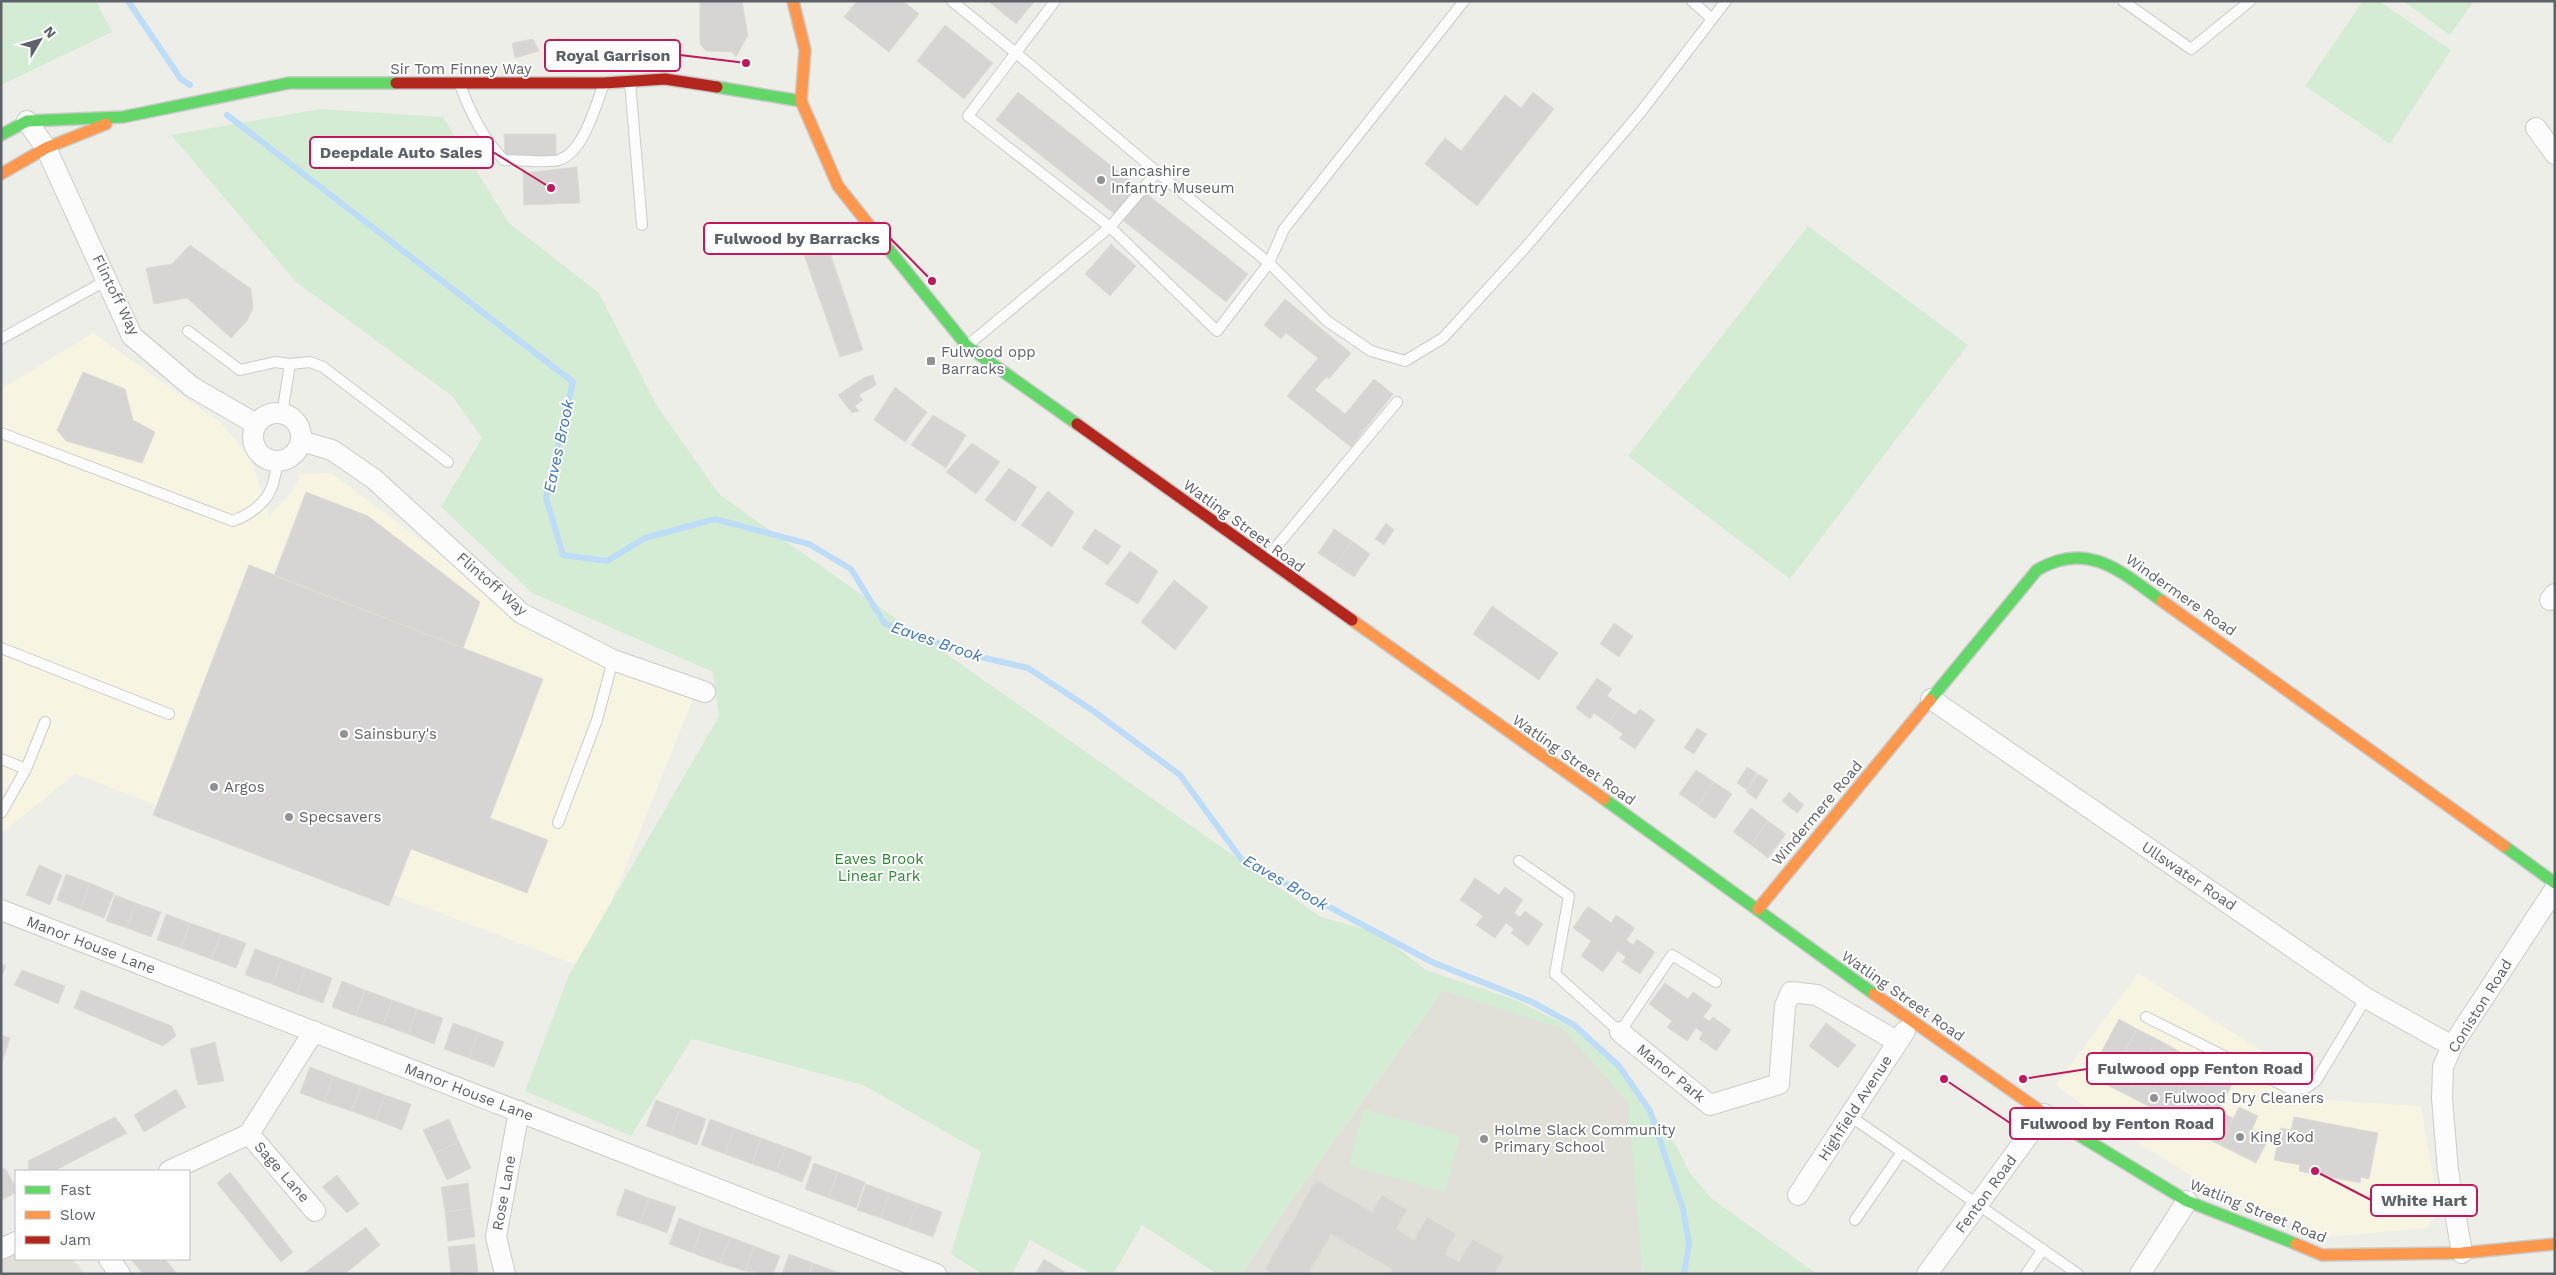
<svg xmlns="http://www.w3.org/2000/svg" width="2556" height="1275" viewBox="0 0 2556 1275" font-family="'Work Sans',sans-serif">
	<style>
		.commercial { fill: #f7f4e2 }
		.education { fill: #e0dfd8 }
		.green { fill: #d5ecd4 }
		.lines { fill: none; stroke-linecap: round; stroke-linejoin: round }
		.stream { stroke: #bddcf8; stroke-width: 6 }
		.building { fill: #d6d5d3; stroke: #dedcd7 }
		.lane-casing { stroke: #cacbca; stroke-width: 12 }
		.street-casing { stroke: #cacbca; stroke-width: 22 }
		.fast-casing { stroke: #cacbcb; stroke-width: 14 }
		.slow-casing { stroke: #cacbcb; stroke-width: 14 }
		.jam-casing { stroke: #cacbcb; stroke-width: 14 }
		.lane { stroke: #fcfcfc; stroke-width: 10 }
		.street { stroke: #fcfcfc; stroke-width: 20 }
		.fast { stroke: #63d668; stroke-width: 11 }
		.slow { stroke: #ff974d; stroke-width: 11 }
		.jam { stroke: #b3261e; stroke-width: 11 }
		.poi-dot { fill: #909295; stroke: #fff; stroke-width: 2 }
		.labels { text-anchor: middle; stroke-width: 4; stroke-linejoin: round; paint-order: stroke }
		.street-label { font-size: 15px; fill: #5d6168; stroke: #fff }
		.poi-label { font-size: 15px; fill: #5d6168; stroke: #fff; text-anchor: start }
		.park-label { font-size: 15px; fill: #2d8735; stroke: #fff }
		.water-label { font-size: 16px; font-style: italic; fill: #3a73bc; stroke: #fff }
		.leader { fill: none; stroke: #c2185b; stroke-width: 2 }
		.callout-dot { fill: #c2185b; stroke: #fff; stroke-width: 2 }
		.callout { fill: #fff; stroke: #c2185b; stroke-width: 2 }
		.callout-label { font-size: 16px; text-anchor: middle; font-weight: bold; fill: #5d6168 }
	</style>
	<rect width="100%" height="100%" fill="#eeeee9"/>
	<path class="commercial" d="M93,333L221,423L251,459L269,516L291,493L301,474L331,473L424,542L541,638L701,679L585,968L75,774L1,834V389Z
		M2138,973L2294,1071L2291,1098L2421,1106L2439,1211L2427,1228L2326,1237L2206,1185L2107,1123L2056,1085Z"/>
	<path class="education" d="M1443,990L1554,1023L1563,1029L1619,1088L1629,1102L1632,1111L1643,1274H1241L1313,1170Z
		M16,1251V1259H72L85,1274H1V1258Z"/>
	<path class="green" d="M1,1H96L112,32L1,85Z
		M2363,1H2379L2451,50L2390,144L2305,86Z
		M2403,1H2474L2450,35Z
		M320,109L443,117L509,223L599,293L657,406L720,495L1321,917L1378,933L1426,970L1516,1000L1579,1031L1619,1066L1677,1147L1689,1172L1711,1198L1817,1274H1643L1628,1102L1563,1029L1443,990L1313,1170L1241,1274H1217L1142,1225L1113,1274H1092L1030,1240L1012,1274H982L951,1254L981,1152L863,1085L692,1039L631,1136L525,1091L569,975L719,716L713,672L532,593L441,507L482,438L452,396L296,282L171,135Z
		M1808,226L1968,345L1790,579L1628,456Z
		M1364,1109L1460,1136L1445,1192L1349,1165Z"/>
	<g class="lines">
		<path class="stream" d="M128,1L181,79L190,85
			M227,115L573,382L546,498L563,555L607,561L645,538L715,519L809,544L851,569L885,624L972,655L1028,668L1092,710L1180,775L1242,860L1432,962L1532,1002L1574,1025L1619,1066L1650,1111L1683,1209L1689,1243L1684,1274"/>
	</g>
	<path class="building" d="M700,1H742L748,35L736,57L732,52L706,51L700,44Z
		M857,1H903L919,14L889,52L844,17Z
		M988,1H1035L1016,24Z
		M945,25L993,63L964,99L917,61Z
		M533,39L539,51L515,58L512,43Z
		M1018,92L1248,274L1226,302L996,120Z
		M1533,92L1554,109L1477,206L1425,164L1445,138L1461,151L1505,95L1521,108Z
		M504,134H556V158H505Z
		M577,167L580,203L524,205L523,173Z
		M1111,244L1136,266L1110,296L1085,274Z
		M190,245L251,289L253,308L247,321L231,338L187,298L154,304L146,268L172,264Z
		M828,247L863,350L840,357L804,255Z
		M1285,299L1351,353L1329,379L1326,377L1315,390L1345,414L1374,379L1393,394L1351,447L1287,396L1318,358L1286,333L1281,339L1264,325Z
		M83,372L125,389L133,420L155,432L142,463L66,441L57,430Z
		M873,375L876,385L859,395L863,400L855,406L859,411L852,413L838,395L865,377Z
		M895,387L927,412L905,442L874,420Z
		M933,415L966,435L946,468L911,445Z
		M972,443L1000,462L976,494L946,472Z
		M1009,468L1037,487L1015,522L985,500Z
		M1048,491L1074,512L1052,547L1021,525Z
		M306,492L368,516L480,602L463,648L274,576Z
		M1386,523L1394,530L1384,545L1375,539Z
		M1095,529L1121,546L1108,565L1082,548Z
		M1334,529L1352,541L1336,565L1318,553Z
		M1352,541L1370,554L1354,577L1336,565Z
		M1130,551L1158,571L1138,604L1105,584Z
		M249,565L543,679L490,818L548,840L527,893L411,849L389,906L153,815Z
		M1174,580L1208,607L1175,650L1141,622Z
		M1492,606L1558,653L1539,680L1473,634Z
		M1614,623L1633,636L1619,657L1600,644Z
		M1597,678L1612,689L1607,696L1621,705L1608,723L1594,713L1590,719L1576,708Z
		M1621,705L1635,715L1640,709L1655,720L1635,749L1619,738L1623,734L1608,723Z
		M1697,728L1707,734L1694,754L1684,748Z
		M1747,767L1757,773L1747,790L1737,783Z
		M1696,770L1714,782L1697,806L1679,794Z
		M1758,774L1768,780L1756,799L1746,792Z
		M1714,782L1732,794L1715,819L1697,806Z
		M1789,792L1804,805L1797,813L1782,801Z
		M1751,808L1768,821L1751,845L1733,832Z
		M1768,821L1786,834L1768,858L1751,845Z
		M39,865L62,875L50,905L26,895Z
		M66,874L90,883L80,909L57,900Z
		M1475,878L1499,895L1505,887L1523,900L1514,913L1520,917L1525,911L1543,924L1528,946L1511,933L1514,929L1506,923L1495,938L1476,925L1483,916L1460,900Z
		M90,883L114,893L104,918L80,909Z
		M115,895L136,903L127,928L106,921Z
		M136,903L161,912L151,937L127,928Z
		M1588,906L1611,923L1616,915L1635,928L1626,940L1633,945L1637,939L1655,952L1640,974L1622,962L1626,957L1618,951L1603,972L1581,956L1591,941L1573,928Z
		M166,914L190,923L181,948L157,940Z
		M190,923L221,934L211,959L181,948Z
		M221,934L246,943L236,968L211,959Z
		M255,949L282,959L272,984L245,975Z
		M282,959L306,968L297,994L272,984Z
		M1,965H6L1,979Z
		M306,968L332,978L323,1003L297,994Z
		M22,970L65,986L58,1004L14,985Z
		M342,981L365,990L356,1016L332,1007Z
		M1665,983L1688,999L1693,992L1712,1005L1703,1017L1709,1021L1713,1017L1731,1030L1716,1051L1699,1039L1703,1033L1696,1028L1687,1041L1667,1027L1672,1021L1649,1004Z
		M81,990L172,1026L176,1036L163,1046L74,1008Z
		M365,990L392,1000L383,1025L356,1016Z
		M392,1000L417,1009L408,1034L383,1025Z
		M417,1009L443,1018L434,1044L408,1034Z
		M2119,1019L2137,1029L2107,1085L2089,1075Z
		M453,1023L478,1032L469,1058L444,1049Z
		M1826,1023L1856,1045L1838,1068L1809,1046Z
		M2137,1029L2157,1039L2127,1095L2107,1085Z
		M478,1032L504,1042L494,1067L469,1058Z
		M1,1035L10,1038L1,1066Z
		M2157,1039L2177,1050L2146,1105L2127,1095Z
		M215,1042L224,1081L198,1085L190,1049Z
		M2177,1050L2195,1060L2166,1115L2146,1105Z
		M2195,1060L2215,1070L2185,1126L2166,1115Z
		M310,1067L333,1076L324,1102L300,1093Z
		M2215,1070L2234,1081L2204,1137L2185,1126Z
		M333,1076L361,1086L351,1111L324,1102Z
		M361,1086L385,1095L376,1120L351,1111Z
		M176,1089L186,1107L144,1132L134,1115Z
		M385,1095L411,1104L402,1130L376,1120Z
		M656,1100L680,1109L670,1135L646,1126Z
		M2239,1107L2258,1116L2252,1129L2269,1138L2256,1163L2220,1145Z
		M680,1109L706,1119L697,1145L670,1135Z
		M2217,1111L2233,1118L2220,1145L2204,1137Z
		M115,1117L127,1133L54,1171H29L28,1161Z
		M2294,1117L2378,1133L2369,1179L2361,1177L2360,1183L2299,1171L2300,1165L2274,1160L2281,1128L2291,1130Z
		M449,1119L459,1142L434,1153L423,1130Z
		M710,1119L734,1128L725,1154L701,1145Z
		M734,1128L761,1138L752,1164L725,1154Z
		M761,1138L786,1147L776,1172L752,1164Z
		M459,1142L471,1168L447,1180L434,1153Z
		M786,1147L812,1157L802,1182L776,1172Z
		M814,1163L838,1172L829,1198L805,1189Z
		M5,1168L16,1187V1192L1,1201V1170Z
		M230,1172L293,1252L281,1262L217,1183Z
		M838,1172L865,1182L856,1208L829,1198Z
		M337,1175L359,1204L347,1213L322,1187Z
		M1316,1180L1372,1212L1382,1195L1407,1210L1396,1229L1414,1240L1427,1217L1456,1234L1445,1254L1459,1262L1472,1239L1504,1257L1494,1274H1390L1392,1269L1331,1234L1308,1274H1273L1265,1269Z
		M468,1183L471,1208L445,1212L441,1187Z
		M866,1184L890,1193L881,1218L857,1210Z
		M625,1189L649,1198L640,1223L616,1215Z
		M890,1193L917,1203L908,1228L881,1218Z
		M649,1198L676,1207L667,1233L640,1223Z
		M917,1203L942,1212L933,1237L908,1228Z
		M471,1208L475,1237L448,1241L445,1212Z
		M679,1218L702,1227L693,1253L669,1244Z
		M366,1227L380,1245L345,1274H303Z
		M702,1227L730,1237L720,1263L693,1253Z
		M730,1237L754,1246L745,1271L720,1263Z
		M475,1244L478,1272L451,1274L448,1247Z
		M754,1246L780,1256L773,1274L745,1271Z
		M789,1254L813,1263L809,1274H782Z
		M131,1259H165L177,1274H143Z
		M1044,1259L1065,1272L1064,1274H1035Z
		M813,1263L840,1273L839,1274H809Z"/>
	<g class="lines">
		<defs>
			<path id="lane" d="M952,1L1016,53L1157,172L1110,227L968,345
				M1055,1L968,116L1110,227L1217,331L1269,263L1157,172
				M1464,1L1284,229L1269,263L1327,321L1371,351L1405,361L1443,338L1525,248L1640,113L1726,1
				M1692,1L1712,19
				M2123,1L2191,49L2250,1
				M630,82L642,225
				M460,85C471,114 483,138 504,160C516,160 549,163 559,160C584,152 595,106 604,84
				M188,331L240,370L275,362L290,364L282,414
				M1,339L107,280
				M290,364L310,362L323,367L448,462
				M1,433L233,521C251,514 267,503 273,484C275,476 276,468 280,461
				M1266,559L1397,402
				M1,648L169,714
				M1,759L26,769L45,722
				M1,813L26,769
				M558,823L597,720L613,660
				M1519,861L1569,896L1555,974L1620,1032L1672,955L1716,982
				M2146,1017L2292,1090L2306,1088L2316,1081L2366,998
				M1850,1116L2078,1274
				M1855,1220L1902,1152
				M2026,1274L2043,1249"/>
			<path id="street" d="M27,121L46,148L132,336L192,387L256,424
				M2536,128L2555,154
				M253 437a24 24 0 1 1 48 0a24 24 0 1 1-48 0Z
				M301,441L332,450L374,479L521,613L613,660L705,692
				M2550,600L2555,594
				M1931,699L2366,998L2452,1046
				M1,910L936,1274
				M1620,1032L1710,1105L1779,1084L1785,1006L1791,992L1817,995L1898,1042
				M249,1134L315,1211
				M169,1171L249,1134L314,1031
				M1798,1195L1905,1031
				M1,1249L16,1242
				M2462,1253L2448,1171L2442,1098L2443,1067L2452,1046L2555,889
				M109,1259L120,1274
				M505,1274L496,1237L519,1111
				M1927,1274L2044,1114
				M2140,1274L2187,1201"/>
			<path id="fast" d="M717,87L801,101
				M1,135L27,121L123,117L289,83H396
				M869,225L967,346L1077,424
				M1930,700L2037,570C2089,540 2121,572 2162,601
				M1604,799L1874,994
				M2504,846L2555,883
				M2049,1117L2187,1201L2296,1244"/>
			<path id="slow" d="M793,1L805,50L801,101L838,186L869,225
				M1,174L46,148L106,124
				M2162,601L2504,846
				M1352,620L1604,799
				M1758,909L1930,700
				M1874,994L2049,1117
				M2296,1244L2322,1255L2462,1253L2555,1244"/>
			<path id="jam" d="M396,83H604L665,79L717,87
				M1077,424L1352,620"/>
		</defs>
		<use href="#lane" class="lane-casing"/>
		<use href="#street" class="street-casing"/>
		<use href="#fast" class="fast-casing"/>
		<use href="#slow" class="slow-casing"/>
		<use href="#jam" class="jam-casing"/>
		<use href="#lane" class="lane"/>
		<use href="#street" class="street"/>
		<use href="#fast" class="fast"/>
		<use href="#slow" class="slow"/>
		<use href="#jam" class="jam"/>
	</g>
	<g class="poi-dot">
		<circle cx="1101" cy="180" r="5"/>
		<rect x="926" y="356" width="10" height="10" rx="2.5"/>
		<circle cx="344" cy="734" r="5"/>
		<circle cx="214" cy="787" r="5"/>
		<circle cx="289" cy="817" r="5"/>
		<circle cx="2154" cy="1098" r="5"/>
		<circle cx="2240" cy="1137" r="5"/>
		<circle cx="1484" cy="1139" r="5"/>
	</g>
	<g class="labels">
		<g class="street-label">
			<text x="461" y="74">Sir Tom Finney Way</text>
			<text transform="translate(116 295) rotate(64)" y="5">Flintoff Way</text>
			<text transform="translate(1244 526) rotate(36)" y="5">Watling Street Road</text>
			<text transform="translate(492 584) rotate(41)" y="5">Flintoff Way</text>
			<text transform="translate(2181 595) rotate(35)" y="5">Windermere Road</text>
			<text transform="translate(1574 760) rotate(35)" y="5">Watling Street Road</text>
			<text transform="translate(1817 813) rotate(-50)" y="5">Windermere Road</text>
			<text transform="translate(2189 876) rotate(34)" y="5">Ullswater Road</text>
			<text transform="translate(91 945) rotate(21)" y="5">Manor House Lane</text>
			<text transform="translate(1903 996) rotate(35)" y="5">Watling Street Road</text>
			<text transform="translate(2480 1006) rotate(-58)" y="5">Coniston Road</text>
			<text transform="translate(1671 1073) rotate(39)" y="5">Manor Park</text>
			<text transform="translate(469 1092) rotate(21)" y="5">Manor House Lane</text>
			<text transform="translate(1855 1108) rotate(-57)" y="5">Highfield Avenue</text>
			<text transform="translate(282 1172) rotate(49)" y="5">Sage Lane</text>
			<text transform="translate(504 1193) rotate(-80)" y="5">Rose Lane</text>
			<text transform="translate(1986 1194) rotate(-54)" y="5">Fenton Road</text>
			<text transform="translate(2258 1211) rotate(22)" y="5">Watling Street Road</text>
		</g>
		<g class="poi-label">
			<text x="1111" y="176">Lancashire<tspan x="1111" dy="17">Infantry Museum</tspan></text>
			<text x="941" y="357">Fulwood opp<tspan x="941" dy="17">Barracks</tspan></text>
			<text x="354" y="739">Sainsbury's</text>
			<text x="224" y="792">Argos</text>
			<text x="299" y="822">Specsavers</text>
			<text x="2164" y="1103">Fulwood Dry Cleaners</text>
			<text x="1494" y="1135">Holme Slack Community<tspan x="1494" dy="17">Primary School</tspan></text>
			<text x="2250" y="1142">King Kod</text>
		</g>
		<g class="park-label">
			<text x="879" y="864">Eaves Brook<tspan x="879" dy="17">Linear Park</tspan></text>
		</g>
		<g class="water-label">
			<text transform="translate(558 446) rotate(-78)" y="6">Eaves Brook</text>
			<text transform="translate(937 641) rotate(19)" y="6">Eaves Brook</text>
			<text transform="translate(1286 882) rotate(30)" y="6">Eaves Brook</text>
		</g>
	</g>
	<path class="leader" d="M746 63L680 55M551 188L493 152M932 281L890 238M2023 1079L2087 1069M1944 1079L2010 1123M2315 1171L2371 1200"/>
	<g class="callout-dot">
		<circle cx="746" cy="63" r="5"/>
		<circle cx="551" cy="188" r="5"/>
		<circle cx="932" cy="281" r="5"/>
		<circle cx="2023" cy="1079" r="5"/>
		<circle cx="1944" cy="1079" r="5"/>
		<circle cx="2315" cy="1171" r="5"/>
	</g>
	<g class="callout">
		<rect x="545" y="40" width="135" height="31" rx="5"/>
		<rect x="310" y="137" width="183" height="31" rx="5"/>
		<rect x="704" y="223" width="186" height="31" rx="5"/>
		<rect x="2087" y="1053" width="225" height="31" rx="5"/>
		<rect x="2010" y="1108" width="214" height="31" rx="5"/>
		<rect x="2371" y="1185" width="106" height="31" rx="5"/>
	</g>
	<g class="callout-label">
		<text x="613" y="61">Royal Garrison</text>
		<text x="401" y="158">Deepdale Auto Sales</text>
		<text x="797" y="244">Fulwood by Barracks</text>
		<text x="2200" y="1074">Fulwood opp Fenton Road</text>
		<text x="2117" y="1129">Fulwood by Fenton Road</text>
		<text x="2424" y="1206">White Hart</text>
	</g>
	<rect width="2556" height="1275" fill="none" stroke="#5d6168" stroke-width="5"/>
	<rect x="15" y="1170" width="175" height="90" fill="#ffffff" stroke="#bec0c3"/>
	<rect x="25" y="1186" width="25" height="8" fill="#63d668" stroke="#bec0c3"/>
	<text x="60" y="1195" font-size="15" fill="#5d6168">Fast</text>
	<rect x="25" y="1211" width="25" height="8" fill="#ff974d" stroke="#bec0c3"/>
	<text x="60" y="1220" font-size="15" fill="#5d6168">Slow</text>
	<rect x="25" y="1236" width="25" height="8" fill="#b3261e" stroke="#bec0c3"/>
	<text x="60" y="1245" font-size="15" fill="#5d6168">Jam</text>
	<g transform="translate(40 40) rotate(52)" stroke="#ffffff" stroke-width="4" paint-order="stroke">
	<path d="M0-4L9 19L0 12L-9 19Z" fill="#5d6168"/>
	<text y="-8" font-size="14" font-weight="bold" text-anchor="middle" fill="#5d6168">N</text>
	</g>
</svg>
